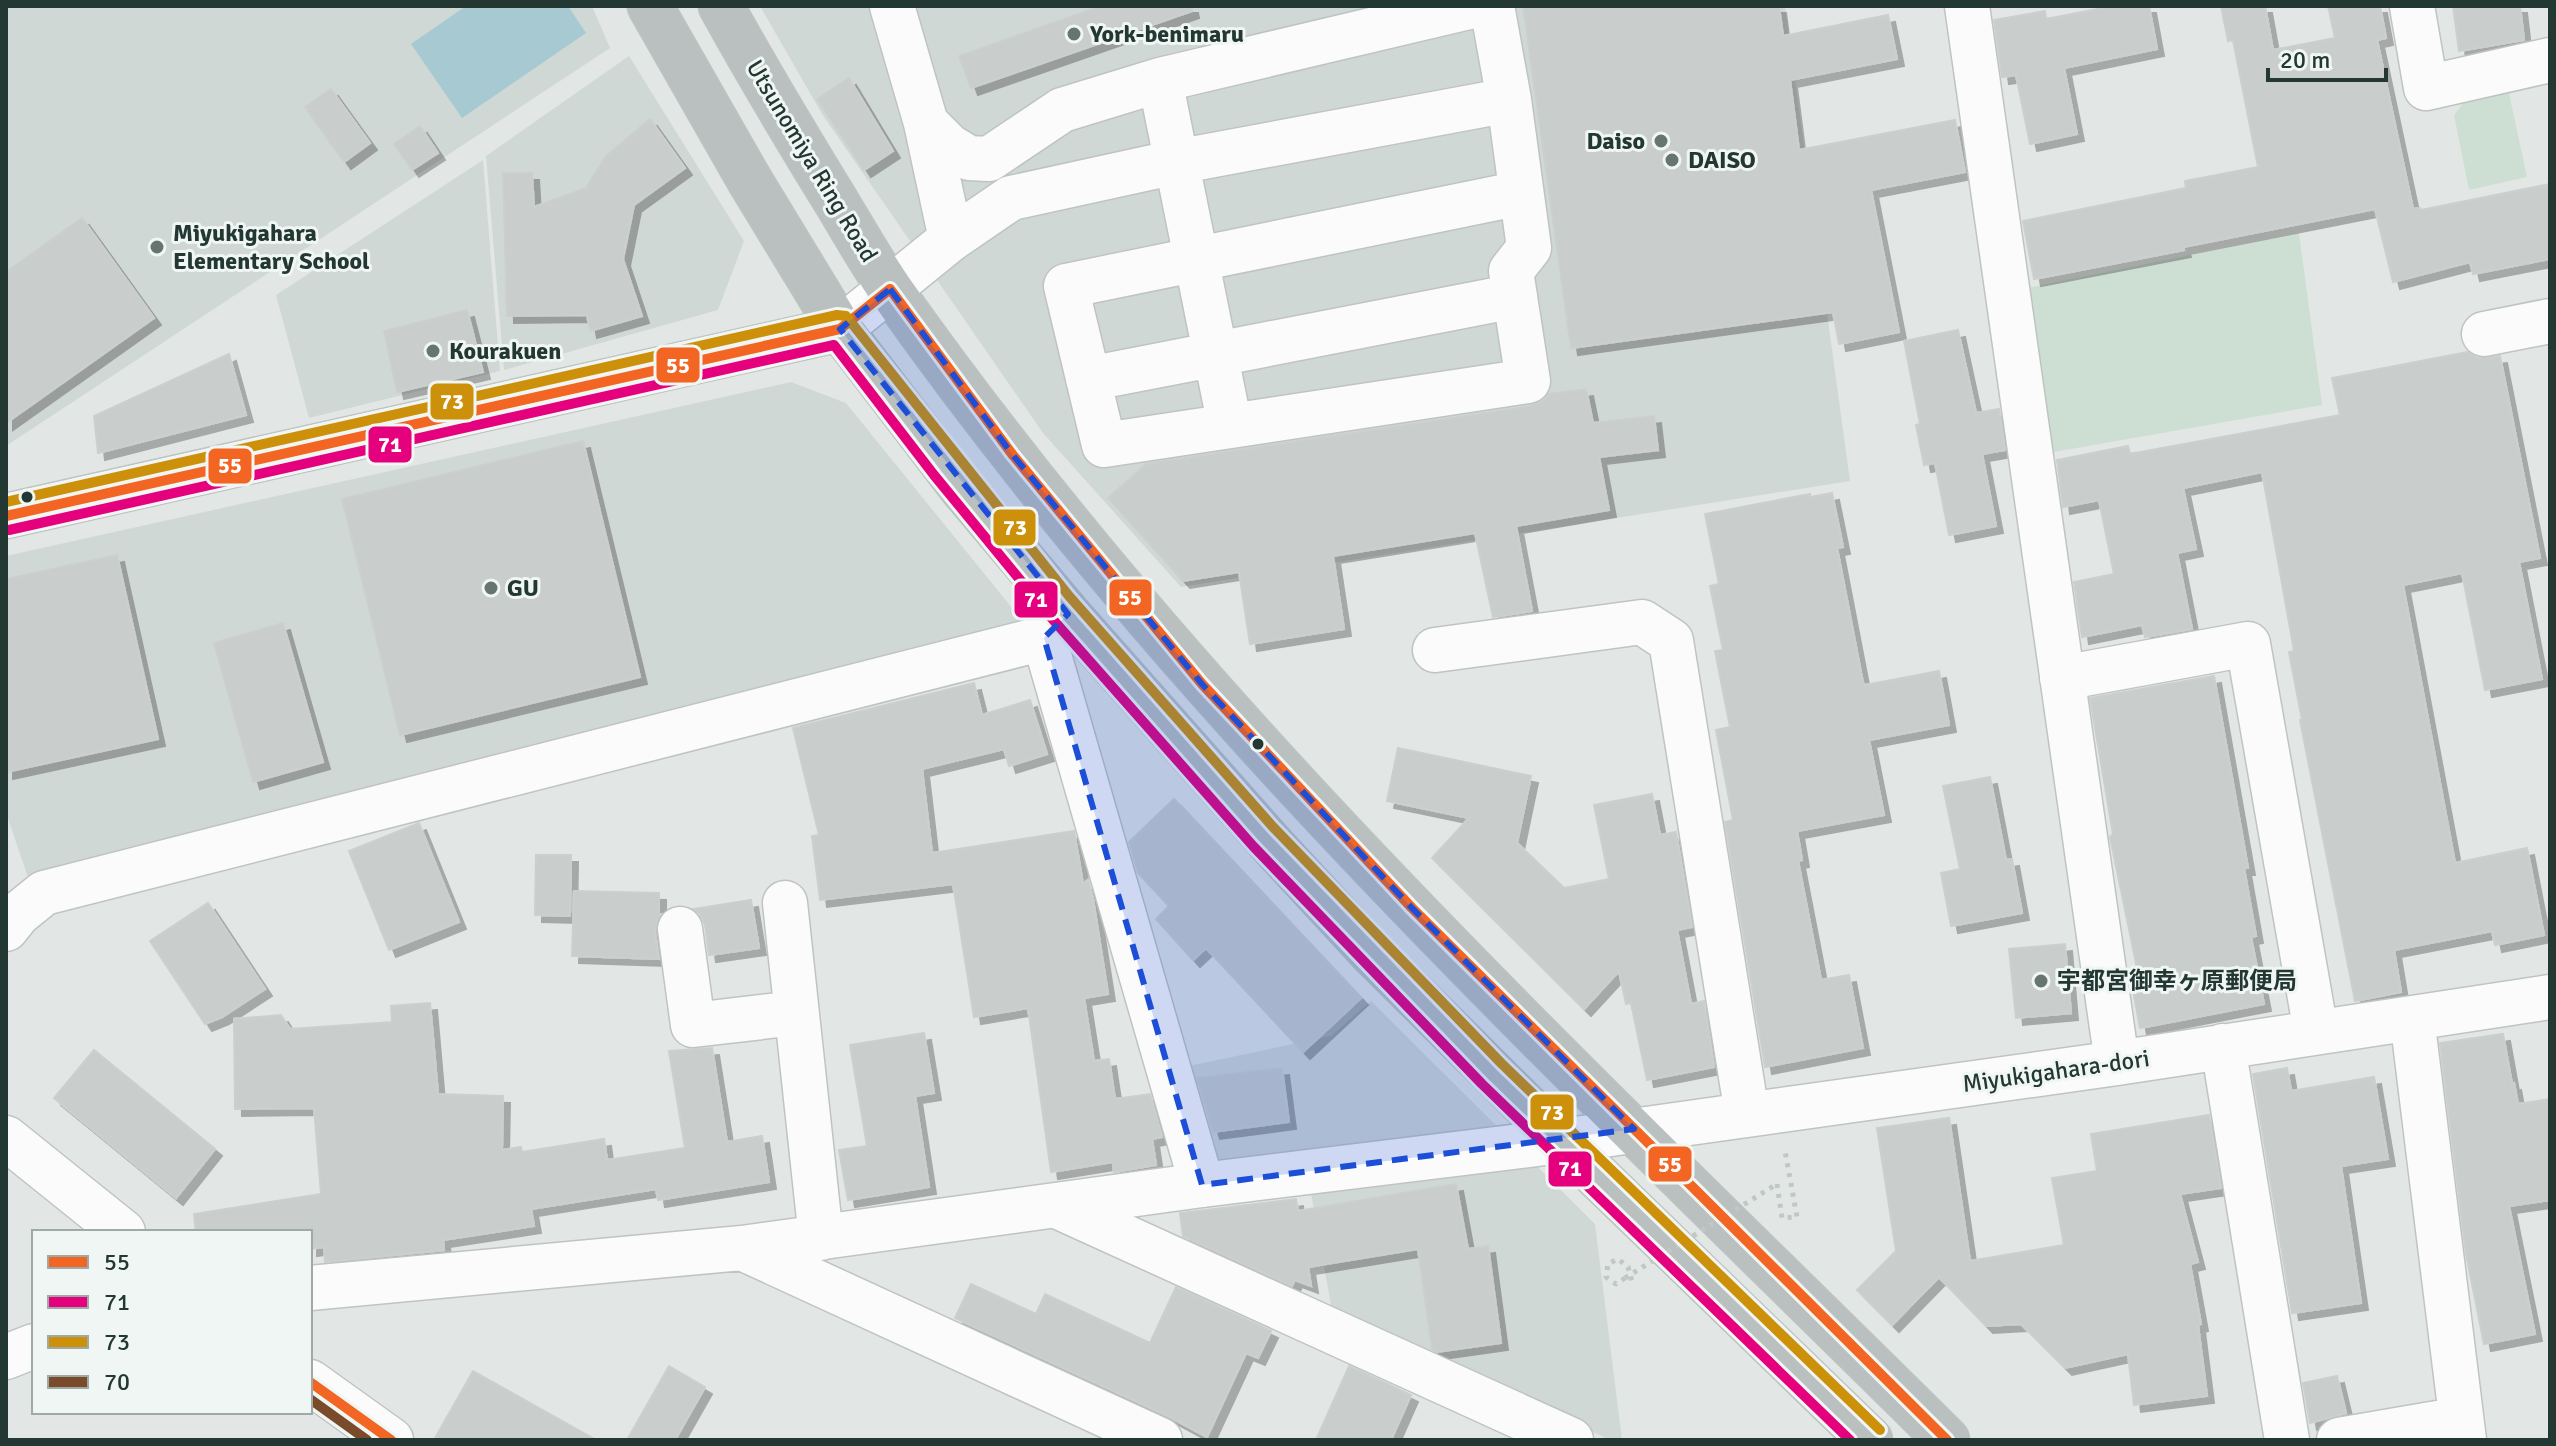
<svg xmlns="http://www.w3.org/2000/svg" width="2556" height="1446" viewBox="0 0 2556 1446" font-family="Signika,'Noto Sans JP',sans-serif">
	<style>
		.built { fill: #d0d8d5 }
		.green { fill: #cddfd3 }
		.water { fill: #a7c9d1 }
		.building { fill: #c9cecc; stroke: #cbd0ce; stroke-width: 2; filter: url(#shadow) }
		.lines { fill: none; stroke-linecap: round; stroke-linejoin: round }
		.minor-casing { stroke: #bfc4c2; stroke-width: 47 }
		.highway-casing { stroke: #bcc3c1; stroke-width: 47 }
		.path { stroke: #c0c7c5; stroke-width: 5; stroke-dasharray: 4 6; stroke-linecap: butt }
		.minor { stroke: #fbfbfb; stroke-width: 44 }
		.highway { stroke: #bac0bf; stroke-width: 44 }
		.path-bridge { stroke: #c0c7c5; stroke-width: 5; stroke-dasharray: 4 6; stroke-linecap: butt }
		.bus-1-casing { stroke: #f0f6f3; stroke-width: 16 }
		.bus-2-casing { stroke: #f0f6f3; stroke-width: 16 }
		.bus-3-casing { stroke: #f0f6f3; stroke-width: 16 }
		.bus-4-casing { stroke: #f0f6f3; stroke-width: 16 }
		.bus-1 { stroke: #f26522; stroke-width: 10 }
		.bus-2 { stroke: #e5007d; stroke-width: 10 }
		.bus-3 { stroke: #cd900a; stroke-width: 10 }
		.bus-4 { stroke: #7a4b2a; stroke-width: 10 }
		.marked { fill: #1d4ed8; fill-opacity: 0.2; stroke: #1d4ed8; stroke-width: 6; stroke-dasharray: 16 10; stroke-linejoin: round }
		.poi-dot { fill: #667571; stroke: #f0f6f3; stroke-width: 3 }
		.bus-dot { fill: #233733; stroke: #f0f6f3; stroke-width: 3 }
		.labels { text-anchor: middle; stroke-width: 6; stroke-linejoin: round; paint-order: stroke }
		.poi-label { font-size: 24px; font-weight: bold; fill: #233733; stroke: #f0f6f3; text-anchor: start }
		.street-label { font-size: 24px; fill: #233733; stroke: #f0f6f3 }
		.line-badge { stroke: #f0f6f3; stroke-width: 3 }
		.badge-label { font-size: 22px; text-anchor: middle; font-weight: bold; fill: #fff }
	</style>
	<defs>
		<filter id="shadow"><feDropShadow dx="7" dy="7" stdDeviation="0" flood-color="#0004"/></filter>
	</defs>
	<rect width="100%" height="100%" fill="#e2e7e5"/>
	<path class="built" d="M6,6H592L610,48L6,446Z
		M760,6H1785L1850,481L1181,587L1043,433L822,114Z
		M629,56L744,241L718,310L504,370L486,156Z
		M483,160L500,371L309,418L276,295Z
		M791,382L846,403L1025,624L30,883L6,813V556Z
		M1371,1001L1595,1224L1622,1440H1610L1332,1311L1304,1154L1212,1169L1184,1067L1331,1036Z"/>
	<path class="green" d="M2507,84L2527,177L2469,190L2454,115L2473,91Z
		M2299,233L2322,405L2048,453L2022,289Z"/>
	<path class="water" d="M466,6H568L586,33L462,118L411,44Z"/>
	<path class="building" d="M1101,6H1191L1192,11L971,88L959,56Z
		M1523,6H1779L1783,36L1888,15L1897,59L1790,80L1799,150L1955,120L1965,172L1871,190L1899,332L1839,344L1833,312L1571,348Z
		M2113,6H2149L2157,49L2064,68L2077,134L2030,144L2016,75L2002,77L1994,20L2045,11L2046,19Z
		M2221,6H2265L2273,50L2335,38L2328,6H2380L2386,38L2377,40L2413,209L2420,208L2421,210L2550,184V259L2473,274L2470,262L2393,282L2375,209L2183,247L2184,250L2034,279L2023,221L2186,188L2185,181L2258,167L2233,40L2228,41Z
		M2453,6H2520L2524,40L2459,51Z
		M849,78L893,151L864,170L817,99Z
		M331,89L370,143L344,162L305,107Z
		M650,119L685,168L634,205L623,259L642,316L590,331L587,315L507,316L503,173H532L534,207L586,188L606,156Z
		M420,126L438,153L412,170L394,144Z
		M82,218L154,318L6,423V272Z
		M467,310L483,372L397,392L384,331Z
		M1958,330L1976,413L1999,409L2005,450L1982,454L1996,526L1949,535L1935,463L1924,465L1916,425L1920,424L1904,341Z
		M2467,352L2477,358L2500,356L2540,558L2519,562L2542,679L2485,690L2462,573L2403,585L2455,863L2527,848L2544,935L2495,945L2492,931L2394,950L2401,992L2355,1001L2300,720H2302L2289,652L2294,651L2262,472L2183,488L2196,549L2177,553L2192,629L2145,637L2142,625L2082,637L2074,582L2114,574L2099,500L2063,507L2057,460L2128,446L2130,454L2340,415L2332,378Z
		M229,354L246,415L98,453L94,416Z
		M1586,389L1593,423L1654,416L1658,450L1599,457L1609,510L1516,526L1532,611L1493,617L1475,533L1333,556L1344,629L1250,644L1239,572L1183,581L1108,498L1146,464L1532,406L1543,401L1549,394Z
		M583,441L640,677L400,735L342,499Z
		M1832,493L1843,547L1837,548L1863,683L1865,685L1939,671L1949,725L1869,740L1884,815L1797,831L1802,860L1798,861L1821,980L1849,975L1863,1048L1765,1067L1725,822L1733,820L1716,730L1730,727L1715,651L1723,650L1710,586L1719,584L1705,514L1810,494V497Z
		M117,555L158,739L6,772V579Z
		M283,623L323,762L253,782L214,643Z
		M2214,676L2248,868H2244L2256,936L2251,937L2264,1004L2140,1028L2130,974L2138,973L2110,837L2113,834L2090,698Z
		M974,683L982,715L1030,700L1047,754L1009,766L1004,749L922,769L932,853L1074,831L1083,884L1088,880L1093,899L1108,994L1084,998L1094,1061L1109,1059L1115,1099L1150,1094L1162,1137L1152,1139L1156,1165L1114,1172L1113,1162L1051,1172L1028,1008L974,1017L953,884L820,900L812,836L819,835L793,728Z
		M1398,748L1531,776L1517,843L1564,888L1609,879L1594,805L1652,794L1660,835L1676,832L1692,927L1677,930L1691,1004L1704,1001L1714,1067L1647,1080L1631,1003L1626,1004L1619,971L1584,1009L1432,858L1469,818L1387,801Z
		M1990,777L2006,860L2012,859L2022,913L1951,926L1941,873L1960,869L1943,786Z
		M1174,799L1361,998L1303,1052L1206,948L1193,960L1156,919L1169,906L1138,873L1129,842Z
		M419,823L459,922L389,950L349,851Z
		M536,855H571L570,916L535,915Z
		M574,891L659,893V914H661L657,920L655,932L659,959L572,956Z
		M751,900L759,948L709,955L705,925L700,914L693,909Z
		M208,903L265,989L222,1017L205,1024L150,941Z
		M2065,944L2071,1013L2016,1018L2009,949Z
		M430,1003L438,1094L503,1096L502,1150L521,1147L522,1152L604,1139L607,1160L685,1148L669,1051L712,1048L727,1142L762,1136L769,1182L658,1200L656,1189L531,1209L534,1226L443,1240L444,1250L325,1262L324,1247L310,1249V1232H196L194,1214L321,1194L314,1108L235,1109L234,1019L281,1015L290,1029L392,1022L391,1006Z
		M924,1033L934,1093L915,1096L929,1187L848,1200L839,1150L867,1146L850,1045Z
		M2503,1034L2512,1084L2514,1083L2518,1104L2550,1099V1200L2509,1206L2535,1334L2484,1344L2466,1254L2440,1043Z
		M94,1050L215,1149L176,1198L54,1098Z
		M1282,1068L1289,1122L1213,1132L1197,1078Z
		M2287,1068L2291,1091L2374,1077L2388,1159L2341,1166L2361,1303L2292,1313L2253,1074Z
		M2209,1115L2221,1188L2180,1194L2198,1262L2190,1264L2201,1324L2198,1325L2207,1396L2134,1405L2128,1354L2065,1368L2021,1324L1986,1326L1939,1277L1892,1325L1857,1290L1896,1251L1877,1128L1949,1118L1970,1261L2064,1245L2052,1178L2097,1171L2091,1134Z
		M1456,1184L1468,1249L1488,1246L1501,1343L1437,1352L1432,1349L1418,1249L1308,1267L1311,1286L1295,1280L1292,1286L1183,1236L1180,1213L1296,1199L1298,1211Z
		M971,1284L1036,1314L1045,1294L1150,1343L1176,1287L1271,1331L1258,1358L1246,1353L1207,1437L1170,1417L955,1318Z
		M669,1366L705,1387L675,1440H627Z
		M1349,1366L1411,1395L1391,1440H1316Z
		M473,1371L596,1440H434Z
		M2337,1376L2346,1413L2310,1423L2303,1383Z"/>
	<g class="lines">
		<defs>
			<path id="minor" d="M892,6L926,123L949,146L969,158L989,159L1062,110L1160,80
				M1492,6L1509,100
				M1967,6L2117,1063
				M2412,6L2426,88L2550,60
				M926,123L951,239
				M2484,334L2550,321
				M1088,379L1515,296
				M1230,426L1160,80L1473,6
				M6,516L840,329L951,239L1011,198L1176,162L1509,100L1529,248L1511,271L1528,381L1104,445L1066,286L1521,193
				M1435,650L1642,622L1671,641L1747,1114
				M2062,678L2248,644L2316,1032
				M785,903L821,1238
				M6,929L18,914L44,893L1044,638L1202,1185
				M680,929L693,1025L796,1013
				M2412,1018L2464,1440
				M2223,1046L2287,1440
				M6,1138L123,1232
				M1057,1206L1571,1440
				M742,1248L1160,1440
				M310,1288L742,1248L1202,1185L1561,1141L2117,1063L2550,997
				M6,1357L34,1346
				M310,1382L391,1440
				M2339,1440L2461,1419"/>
			<path id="highway" d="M650,6L750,181L840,329L961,487L1068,614L1275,848L1371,952L1561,1141L1870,1440
				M721,6C758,73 797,138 837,203C855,233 872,263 892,292C1193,719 1578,1074 1947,1440"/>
		</defs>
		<use href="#minor" class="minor-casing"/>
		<use href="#highway" class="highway-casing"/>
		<path class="path" d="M1777,1184L1782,1218L1797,1217L1785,1151
			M1625,1278L1616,1284L1606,1277L1608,1264L1618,1259L1628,1267L1632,1282"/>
		<use href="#minor" class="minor"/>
		<use href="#highway" class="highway"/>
		<path class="path-bridge" d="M1625,1278L1777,1184"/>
		<defs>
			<path id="bus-1" d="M890,289L1012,454L1202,684L1412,908L1947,1440
				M6,516L840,329L890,289
				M310,1382L391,1440"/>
			<path id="bus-2" d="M9,530L834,345L934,475L1048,614L1253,846L1482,1084L1850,1440"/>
			<path id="bus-3" d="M6,502L837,315L846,316L1069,596L1273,827L1502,1064L1880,1430"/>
			<path id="bus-4" d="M310,1399L367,1440"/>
		</defs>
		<use href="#bus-1" class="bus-1-casing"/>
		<use href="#bus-2" class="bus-2-casing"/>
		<use href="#bus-3" class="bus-3-casing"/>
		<use href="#bus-4" class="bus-4-casing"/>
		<use href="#bus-1" class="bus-1"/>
		<use href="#bus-2" class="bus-2"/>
		<use href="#bus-3" class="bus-3"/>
		<use href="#bus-4" class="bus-4"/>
	</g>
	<path class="marked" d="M890,289L1012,454L1202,684L1412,908L1634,1129L1202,1185L1044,638L1068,614L840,329Z"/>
	<g class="poi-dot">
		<circle cx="1074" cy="34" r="8"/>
		<circle cx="1661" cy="141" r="8"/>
		<circle cx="1672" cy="160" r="8"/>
		<circle cx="157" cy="247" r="8"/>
		<circle cx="433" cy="351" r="8"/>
		<circle cx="491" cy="588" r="8"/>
		<circle cx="2041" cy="981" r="8"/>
	</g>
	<g class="bus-dot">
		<circle cx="27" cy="497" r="7"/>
		<circle cx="1258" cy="744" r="7"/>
	</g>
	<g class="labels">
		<g class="poi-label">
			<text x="1090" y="42">York-benimaru</text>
			<text x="1645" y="149" text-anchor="end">Daiso</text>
			<text x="1688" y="168">DAISO</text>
			<text x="173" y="241">Miyukigahara<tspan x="173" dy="28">Elementary School</tspan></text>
			<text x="449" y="359">Kourakuen</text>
			<text x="507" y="596">GU</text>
			<text x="2057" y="989">宇都宮御幸ヶ原郵便局</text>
		</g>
		<g class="street-label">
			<text transform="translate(812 161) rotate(59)" y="8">Utsunomiya Ring Road</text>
			<text transform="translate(2056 1071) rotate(-8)" y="8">Miyukigahara-dori</text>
		</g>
	</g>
	<g class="line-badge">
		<rect x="655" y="346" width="46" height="38" rx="8" fill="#f26522"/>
		<rect x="429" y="382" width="46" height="39" rx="8" fill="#cd900a"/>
		<rect x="367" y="425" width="46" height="39" rx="8" fill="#e5007d"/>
		<rect x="207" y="447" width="46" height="38" rx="8" fill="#f26522"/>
		<rect x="992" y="508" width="45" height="39" rx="8" fill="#cd900a"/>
		<rect x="1108" y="578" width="45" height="39" rx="8" fill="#f26522"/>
		<rect x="1013" y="580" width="46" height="39" rx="8" fill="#e5007d"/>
		<rect x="1529" y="1093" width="46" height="38" rx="8" fill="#cd900a"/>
		<rect x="1647" y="1145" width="46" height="38" rx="8" fill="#f26522"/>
		<rect x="1547" y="1150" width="46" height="38" rx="8" fill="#e5007d"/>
	</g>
	<g class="badge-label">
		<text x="678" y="373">55</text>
		<text x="452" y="409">73</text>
		<text x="390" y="452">71</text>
		<text x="230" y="473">55</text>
		<text x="1015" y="535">73</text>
		<text x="1130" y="605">55</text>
		<text x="1036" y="607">71</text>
		<text x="1552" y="1120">73</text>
		<text x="1670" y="1172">55</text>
		<text x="1570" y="1176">71</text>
	</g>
	<rect width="2556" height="1446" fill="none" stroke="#233733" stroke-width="16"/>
	<rect x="32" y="1230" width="280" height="184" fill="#f0f6f3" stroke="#9eaaa6" stroke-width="2"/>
	<rect x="48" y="1256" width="40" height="12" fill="#f26522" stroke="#9eaaa6" stroke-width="2"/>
	<text x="104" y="1270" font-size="24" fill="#233733">55</text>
	<rect x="48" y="1296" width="40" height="12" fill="#e5007d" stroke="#9eaaa6" stroke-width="2"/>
	<text x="104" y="1310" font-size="24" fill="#233733">71</text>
	<rect x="48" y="1336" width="40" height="12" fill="#cd900a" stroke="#9eaaa6" stroke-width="2"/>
	<text x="104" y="1350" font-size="24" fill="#233733">73</text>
	<rect x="48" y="1376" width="40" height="12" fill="#7a4b2a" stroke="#9eaaa6" stroke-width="2"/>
	<text x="104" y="1390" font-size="24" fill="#233733">70</text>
	<path d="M2268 68v12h118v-12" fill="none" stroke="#233733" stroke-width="4"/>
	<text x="2280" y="68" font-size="24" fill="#233733" stroke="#f0f6f3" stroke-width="6" paint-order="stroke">20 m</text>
</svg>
